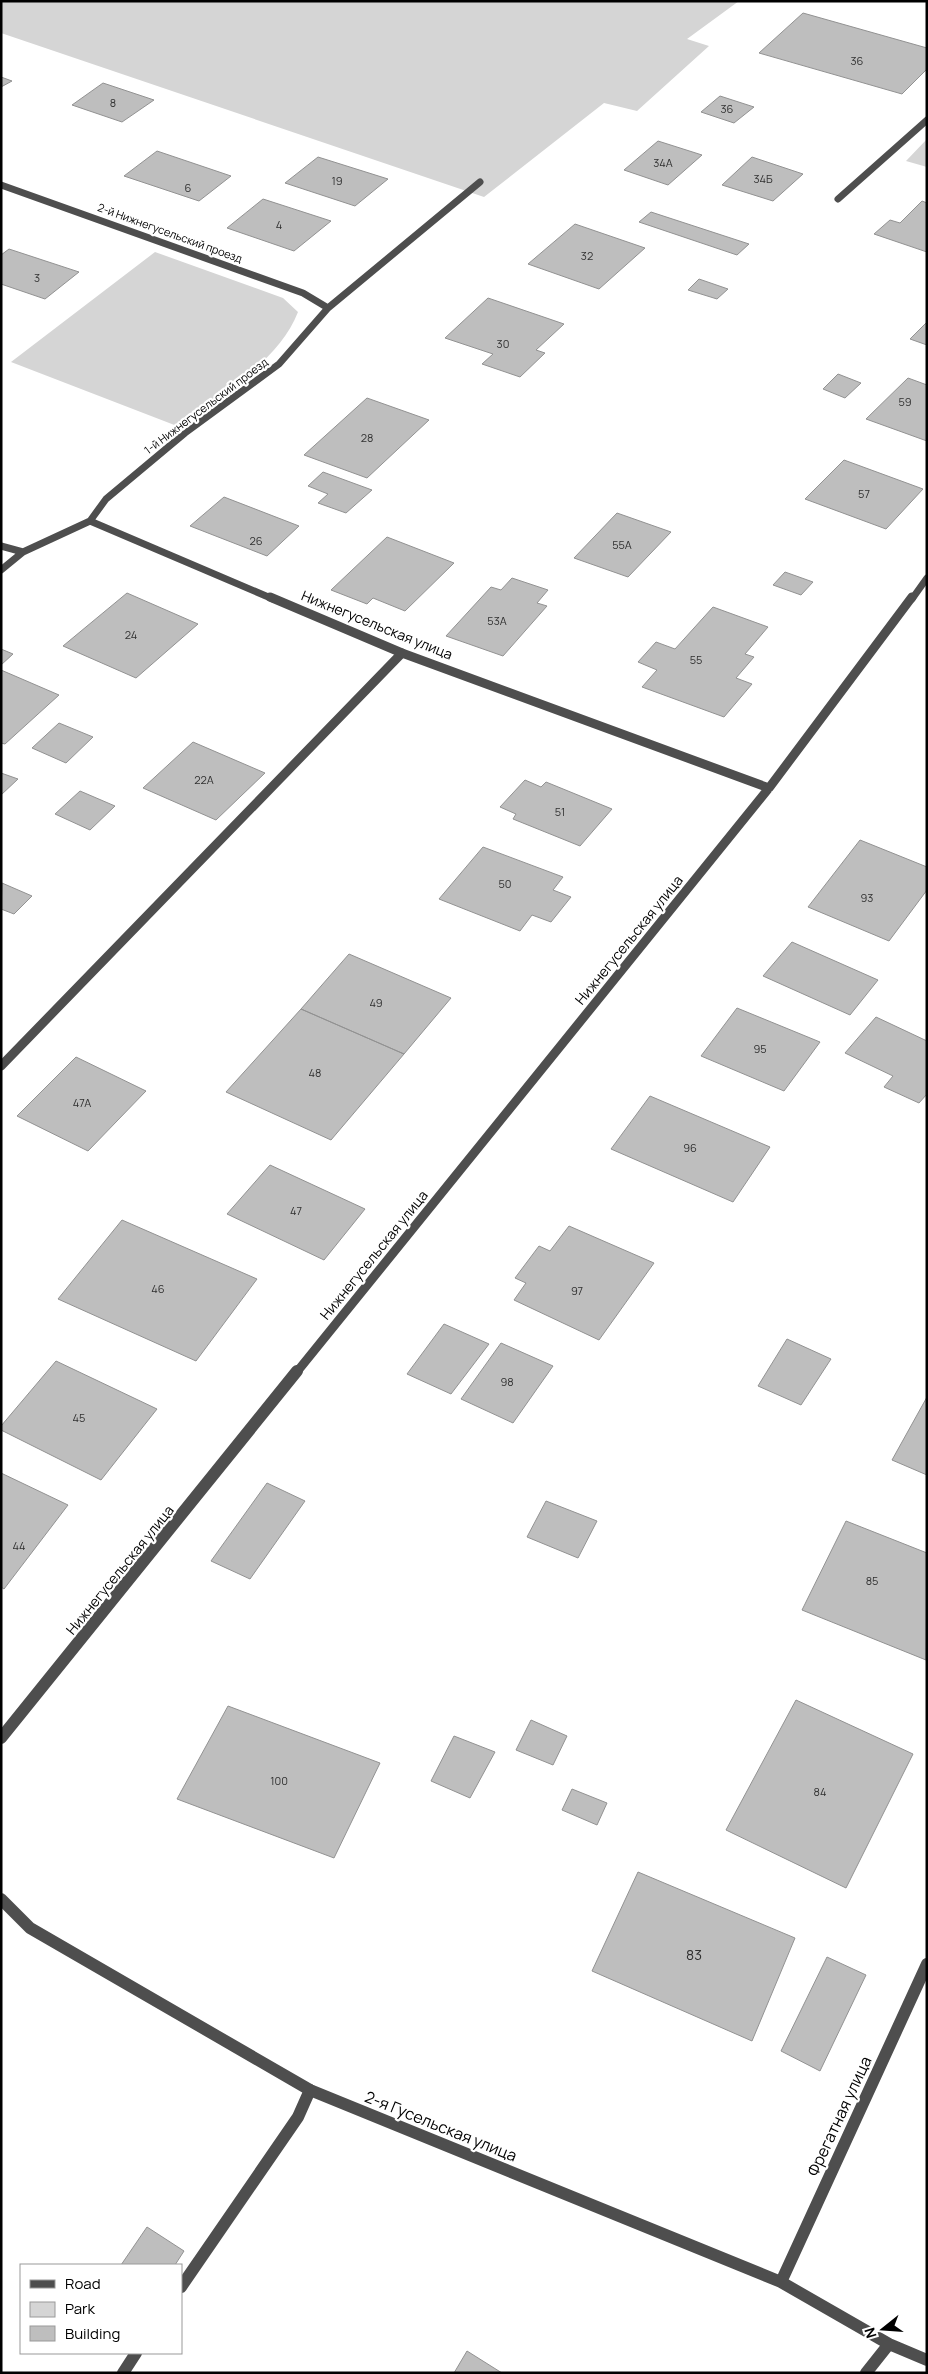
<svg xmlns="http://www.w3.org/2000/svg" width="928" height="2374" viewBox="0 0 928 2374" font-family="Manrope,sans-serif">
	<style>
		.green { fill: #d5d5d5 }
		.building { fill: #bebebe; stroke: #929292 }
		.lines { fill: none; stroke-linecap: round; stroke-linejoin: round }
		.service-far2 { stroke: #4e4e4e; stroke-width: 7 }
		.service-far1 { stroke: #4e4e4e; stroke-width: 9 }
		.service { stroke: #4e4e4e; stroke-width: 12 }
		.minor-far2 { stroke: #4e4e4e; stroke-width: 7 }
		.minor-far1 { stroke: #4e4e4e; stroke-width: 9 }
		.minor { stroke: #4e4e4e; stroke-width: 12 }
		.labels { text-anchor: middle; stroke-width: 4.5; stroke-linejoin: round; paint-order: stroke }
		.number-label { font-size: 11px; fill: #303030 }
		.far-street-label { font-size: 11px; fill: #000; stroke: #fff }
		.street-label { font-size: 14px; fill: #000; stroke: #fff }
		.near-number-label { font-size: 14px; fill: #303030 }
		.near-street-label { font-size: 16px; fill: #000; stroke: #fff }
	</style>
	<rect width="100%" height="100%" fill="#fff"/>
	<path class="green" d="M1,1H739L687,39L709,46L637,111L604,103L484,197L1,33Z
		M927,139V167L906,161Z
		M155,252L283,298L298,312C278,363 220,394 177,426L11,362Z"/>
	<path class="building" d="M803,13L927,48V69L902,94L759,53Z
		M1,77L12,81L1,87Z
		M103,83L154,100L122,122L72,105Z
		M720,96L754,107L734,123L701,112Z
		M658,141L702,155L668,185L624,170Z
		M157,151L231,176L199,201L124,176Z
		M318,157L388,179L355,206L285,183Z
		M752,157L803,174L773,201L722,185Z
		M263,199L331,221L294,251L227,228Z
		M922,201L927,203V252L874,234L890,220L900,223Z
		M651,212L749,244L737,255L639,222Z
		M575,224L645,248L599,289L528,264Z
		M9,249L79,272L45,299L1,284V255Z
		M699,279L728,289L717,299L688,290Z
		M488,298L564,324L536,350L545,353L520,377L482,364L493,354L445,338Z
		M927,322V345L910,339Z
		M838,374L861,383L845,398L823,389Z
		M908,378L927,385V441L866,419Z
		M367,398L429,420L367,478L304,455Z
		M844,460L923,489L886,529L805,499Z
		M323,472L372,490L346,513L318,503L328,494L308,486Z
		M224,497L299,526L267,556L190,526Z
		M617,513L671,532L628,577L574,558Z
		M387,537L454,563L405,611L373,598L367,604L331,590Z
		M785,572L813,582L801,595L773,585Z
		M512,578L548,590L537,603L547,606L503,656L446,636L491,587L501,590Z
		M127,593L198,624L136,678L63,646Z
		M713,607L768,627L745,654L754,657L736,678L752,684L724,717L642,687L657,670L638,662L656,642L675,649Z
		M1,649L13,654L1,665Z
		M1,670L59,695L5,744L1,743Z
		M59,723L93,737L66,763L32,748Z
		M193,742L265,773L216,820L143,788Z
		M1,773L18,779L1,795Z
		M525,780L541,787L546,782L612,809L580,846L513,819L516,814L500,807Z
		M80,791L115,806L90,830L55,814Z
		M860,840L927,867V890L889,941L808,907Z
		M483,847L563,877L553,890L571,897L551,922L532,915L520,931L439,899Z
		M2,883L32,896L14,914L1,909Z
		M792,942L878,980L850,1015L763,976Z
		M349,954L451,998L404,1054L301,1009Z
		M737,1008L820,1042L784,1091L701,1056Z
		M301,1009L404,1054L331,1140L226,1092Z
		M876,1017L927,1041V1094L919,1103L884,1087L893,1076L845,1053Z
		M76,1057L146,1091L88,1151L17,1116Z
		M650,1096L770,1147L733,1202L611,1149Z
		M270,1165L365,1209L324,1260L227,1214Z
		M122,1220L257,1279L196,1361L58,1299Z
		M569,1226L654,1263L599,1340L514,1300L526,1283L515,1278L539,1246L550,1251Z
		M444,1324L489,1344L451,1394L407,1374Z
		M787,1339L831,1359L801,1405L758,1386Z
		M501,1343L553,1366L513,1423L461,1399Z
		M56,1361L157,1409L101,1480L1,1430V1426Z
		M927,1397V1475L892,1460Z
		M1,1473L68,1505L4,1589L1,1587Z
		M267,1483L305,1501L250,1579L211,1561Z
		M546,1501L597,1521L578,1558L527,1537Z
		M846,1521L927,1553L926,1660L802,1610Z
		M796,1700L913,1754L846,1888L726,1830Z
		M228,1706L380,1763L334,1858L177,1799Z
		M531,1720L567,1736L553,1765L516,1750Z
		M454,1736L495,1752L470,1798L431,1781Z
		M572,1789L607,1803L597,1825L562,1810Z
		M638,1872L795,1938L752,2041L592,1971Z
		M827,1957L866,1975L820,2071L781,2051Z
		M147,2227L184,2251L175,2265H121Z
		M467,2351L502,2373H454Z"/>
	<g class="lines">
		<path class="service-far2" d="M838,199L927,120"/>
		<path class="service-far1" d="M1,1066L402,653"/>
		<path class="service" d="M181,2287L298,2117L310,2090
			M123,2373L136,2353"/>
		<path class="minor-far2" d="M1,185L303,293L328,308
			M90,521L273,599
			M1,546L23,552
			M1,570L23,552L90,521L106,499L185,433L279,364L328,308L480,182
			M912,599L927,578"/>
		<path class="minor-far1" d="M270,597L402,653L769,788
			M296,1373L769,788L912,597"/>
		<path class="minor" d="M1,1738L297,1371
			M1,1899L30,1928L310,2090L781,2282L889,2344
			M781,2282L927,1964
			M866,2373L889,2344L927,2360"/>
	</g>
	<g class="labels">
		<g class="number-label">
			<text x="857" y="65">36</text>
			<text x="113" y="107">8</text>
			<text x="727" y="113">36</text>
			<text x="663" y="167">34А</text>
			<text x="763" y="183">34Б</text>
			<text x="337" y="185">19</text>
			<text x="188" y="192">6</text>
			<text x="279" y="229">4</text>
			<text x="587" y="260">32</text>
			<text x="37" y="282">3</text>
			<text x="503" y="348">30</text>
			<text x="905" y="406">59</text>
			<text x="367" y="442">28</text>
			<text x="864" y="498">57</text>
			<text x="256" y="545">26</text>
			<text x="622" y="549">55А</text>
			<text x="497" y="625">53А</text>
			<text x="131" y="639">24</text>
			<text x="696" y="664">55</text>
			<text x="204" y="784">22А</text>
			<text x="560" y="816">51</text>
			<text x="505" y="888">50</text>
			<text x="867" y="902">93</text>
			<text x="376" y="1007">49</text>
			<text x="760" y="1053">95</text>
			<text x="315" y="1077">48</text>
			<text x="82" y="1107">47А</text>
			<text x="690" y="1152">96</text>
			<text x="296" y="1215">47</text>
			<text x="158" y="1293">46</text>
			<text x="577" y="1295">97</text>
			<text x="507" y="1386">98</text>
			<text x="79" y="1422">45</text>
			<text x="19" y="1550">44</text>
			<text x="872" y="1585">85</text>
			<text x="279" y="1785">100</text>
			<text x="820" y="1796">84</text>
		</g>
		<g class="far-street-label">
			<text transform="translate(170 233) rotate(20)" y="4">2-й Нижнегусельский проезд</text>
			<text transform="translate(206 406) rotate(-37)" y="4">1-й Нижнегусельский проезд</text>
		</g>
		<g class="street-label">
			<text transform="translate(377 625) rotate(22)" y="5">Нижнегусельская улица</text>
			<text transform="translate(629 940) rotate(-51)" y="5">Нижнегусельская улица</text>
			<text transform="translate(374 1255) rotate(-51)" y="5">Нижнегусельская улица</text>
			<text transform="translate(120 1570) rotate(-51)" y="5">Нижнегусельская улица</text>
		</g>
		<g class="near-number-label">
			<text x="694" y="1960">83</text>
		</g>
		<g class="near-street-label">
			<text transform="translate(839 2116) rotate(-65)" y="6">Фрегатная улица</text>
			<text transform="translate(441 2126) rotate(22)" y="6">2-я Гусельская улица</text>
		</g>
	</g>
	<rect width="928" height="2374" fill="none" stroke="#000000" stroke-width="5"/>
	<rect x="20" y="2264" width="162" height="90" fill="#ffffff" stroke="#999999"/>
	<rect x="30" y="2280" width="25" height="8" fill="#4e4e4e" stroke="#999999"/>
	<text x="65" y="2289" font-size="15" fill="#000000">Road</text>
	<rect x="30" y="2302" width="25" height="15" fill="#d5d5d5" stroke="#999999"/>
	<text x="65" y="2314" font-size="15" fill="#000000">Park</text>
	<rect x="30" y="2326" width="25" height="15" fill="#bebebe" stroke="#999999"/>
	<text x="65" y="2339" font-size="15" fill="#000000">Building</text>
	<g transform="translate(883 2329) rotate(253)" stroke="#ffffff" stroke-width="4" paint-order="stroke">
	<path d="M0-4L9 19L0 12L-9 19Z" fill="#000000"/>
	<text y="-8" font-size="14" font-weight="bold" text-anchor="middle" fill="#000000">N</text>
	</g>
</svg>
